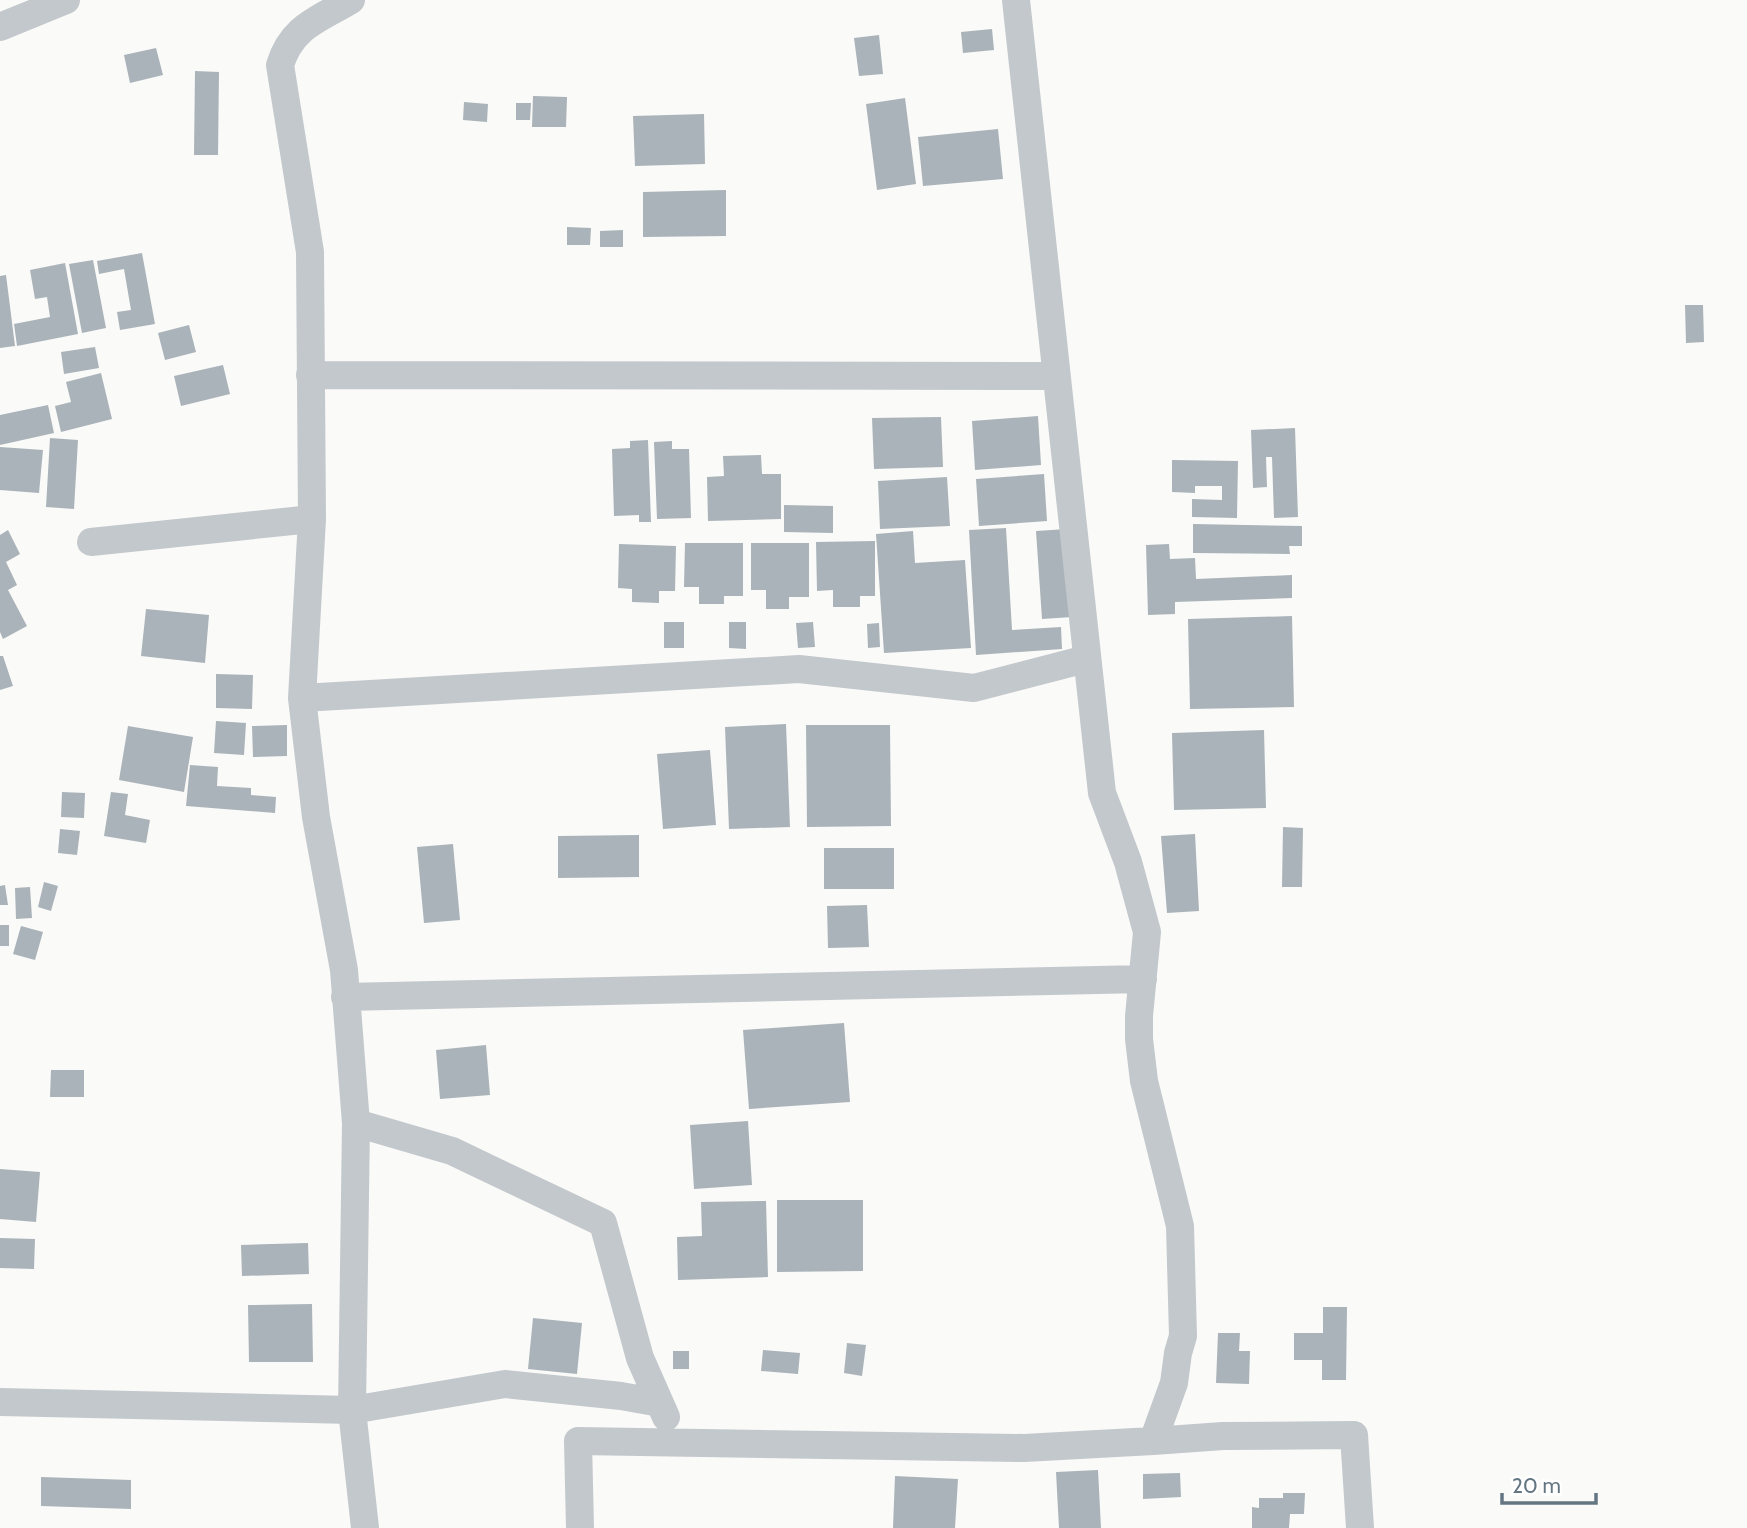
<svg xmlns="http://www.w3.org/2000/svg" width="1747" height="1528" viewBox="0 0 1747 1528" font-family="Cabin,sans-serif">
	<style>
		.building { fill: #aab3b9 }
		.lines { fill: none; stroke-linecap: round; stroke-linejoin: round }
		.street { stroke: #c3c8cc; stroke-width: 28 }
	</style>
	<rect width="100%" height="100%" fill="#fafaf8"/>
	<path class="building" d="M992,29L994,50L963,53L961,32Z
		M879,35L883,74L859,76L854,38Z
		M156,48L163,75L130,83L124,55Z
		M195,71L219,72L218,155H194Z
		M533,96L567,97L566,127H532Z
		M905,98L916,184L877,190L866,104Z
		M464,102L488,104L487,122L463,120Z
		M516,103H531L530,120H516Z
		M704,114L705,164L635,166L633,116Z
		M998,129L1003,179L923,186L918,137Z
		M726,190V236L643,237V192Z
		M567,227L591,228L590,245H567Z
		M623,230V247H600V231Z
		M142,253L155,324L120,330L117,312L131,310L124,269L99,274L97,261Z
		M93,260L106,328L82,333L69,264Z
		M65,263L78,334L17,346L14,324L50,317L47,297L35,299L30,270Z
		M6,275L15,346L0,348V276Z
		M1685,305H1703L1704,342L1686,343Z
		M189,325L196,352L165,360L158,333Z
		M95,347L99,368L64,374L61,352Z
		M223,365L230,394L181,406L174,376Z
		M101,373L112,419L61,432L55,406L71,402L66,382Z
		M48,405L54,433L0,445V415Z
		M1038,416L1041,465L975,470L972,421Z
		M941,417L943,467L874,469L872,418Z
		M1295,428L1298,517L1274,518L1272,457H1266L1267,487L1253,488L1251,430Z
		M50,438L78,440L74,509L46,507Z
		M648,440L651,522H639V515L614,516L612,449L630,448V441Z
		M672,441V449H689L691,518L657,519L654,442Z
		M0,447L43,450L39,493L0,490Z
		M761,455L762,474H781V519L708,521L707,477L724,476L723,456Z
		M1172,460L1238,461L1237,518L1192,517V499L1222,500V486H1195V493L1172,492Z
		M1044,474L1047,521L979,526L976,479Z
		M947,477L950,526L880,529L878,481Z
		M784,505L833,506V533L784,532Z
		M1193,524L1302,526V546H1289L1290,554L1193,553Z
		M1006,528L1012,630L1061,627L1062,649L976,655L969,530Z
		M1067,529L1072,617L1042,619L1036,531Z
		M8,530L20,554L6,562L17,585L8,590L27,626L3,639L0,632V535Z
		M913,531L915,563L965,560L971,648L884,653L876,534Z
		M875,541V596H860V607H833V590L817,591L816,542Z
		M685,543H743V596H724V604H699V587H684Z
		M751,543H809V597H789V609H766V590H751Z
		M619,544L676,546L675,591H659V603L632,602V589L618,588Z
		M1169,544L1170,559L1195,558L1196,579L1292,575V598L1175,602V614L1148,615L1146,545Z
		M146,609L209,615L205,663L141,656Z
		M1292,616L1294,707L1190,709L1188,619Z
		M664,622H684V648H664Z
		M729,622H746V649L729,648Z
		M813,622L815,647L798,648L796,623Z
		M879,623L880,647L868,648L867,624Z
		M0,656H3L13,686L0,690Z
		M216,674L253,675L252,709L216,708Z
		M216,721L246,723L244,755L214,753Z
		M786,724L790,827L729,829L725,727Z
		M287,725V756L253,757L252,726Z
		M806,725H890L891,826L807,827Z
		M128,726L193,737L184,792L119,780Z
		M1264,730L1266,808L1174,810L1172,733Z
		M710,750L716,825L663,829L657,754Z
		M190,765L218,767L217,786L251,788V795L276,797L275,813L186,806Z
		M62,792L85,793L84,818L61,817Z
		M111,792L128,794L125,815L150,820L146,843L104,836Z
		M1283,827L1303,828L1302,887H1282Z
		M60,829L80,831L77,855L58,853Z
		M1195,834L1199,911L1167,913L1161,836Z
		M639,835V877L558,878V836Z
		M453,844L460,920L424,923L417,847Z
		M824,848H894V889H824Z
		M44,882L58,886L51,911L38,907Z
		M5,885L8,905H0V886Z
		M30,887L32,918L16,919L15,888Z
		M867,905L869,947L828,948L827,906Z
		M0,925H9V946H0Z
		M21,926L43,932L35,960L13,954Z
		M844,1023L850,1102L749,1109L743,1030Z
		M486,1045L490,1095L440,1099L436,1050Z
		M51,1070H84V1097H50Z
		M748,1121L752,1185L694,1189L690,1125Z
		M0,1169L40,1172L36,1222L0,1219Z
		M777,1200H863V1271L777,1272Z
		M766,1201L768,1277L678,1280L677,1237L702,1236L701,1202Z
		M0,1238L35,1239L34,1269L0,1268Z
		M308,1243L309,1274L242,1276L241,1245Z
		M312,1304L313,1362H249L248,1305Z
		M1323,1307H1347L1346,1380H1322V1360H1294V1333H1323Z
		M533,1318L582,1323L577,1374L528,1369Z
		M1218,1333H1240L1239,1351H1250L1249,1384L1216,1383Z
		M847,1343L866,1345L862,1376L844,1373Z
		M763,1350L800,1353L798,1374L761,1371Z
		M673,1351H689V1369H673Z
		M1098,1470L1101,1528H1059L1056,1472Z
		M1180,1473L1181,1497L1143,1499V1474Z
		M895,1476L958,1479L955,1528H893Z
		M41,1477L131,1480V1509L41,1506Z
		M1283,1493H1305L1304,1514H1290L1289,1528H1252V1507L1259,1508V1498H1283Z"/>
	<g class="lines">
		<path class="street" d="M351,0C318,20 292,26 280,65L310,252L312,519L302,698L316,817L344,970L356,1123L352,1410L505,1384L621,1396L660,1403
			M0,27L66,0
			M310,375L1056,376
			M91,542L312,519
			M302,698L799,669L974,688L1086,659
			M345,997L1143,979
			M356,1123L452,1151L603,1223L640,1358L666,1417
			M0,1402L352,1410L365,1528
			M1153,1441L1223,1436L1354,1435L1360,1528
			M580,1528L578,1441L1024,1448L1153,1441L1174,1383L1178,1353L1183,1336L1180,1226L1144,1081L1139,1039V1016L1147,932L1128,862L1102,793L1016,0"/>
	</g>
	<path d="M1502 1493v10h94v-10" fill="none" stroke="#657683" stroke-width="3.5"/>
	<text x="1512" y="1493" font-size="21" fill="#657683" stroke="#ffffff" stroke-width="5" paint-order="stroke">20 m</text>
</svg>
